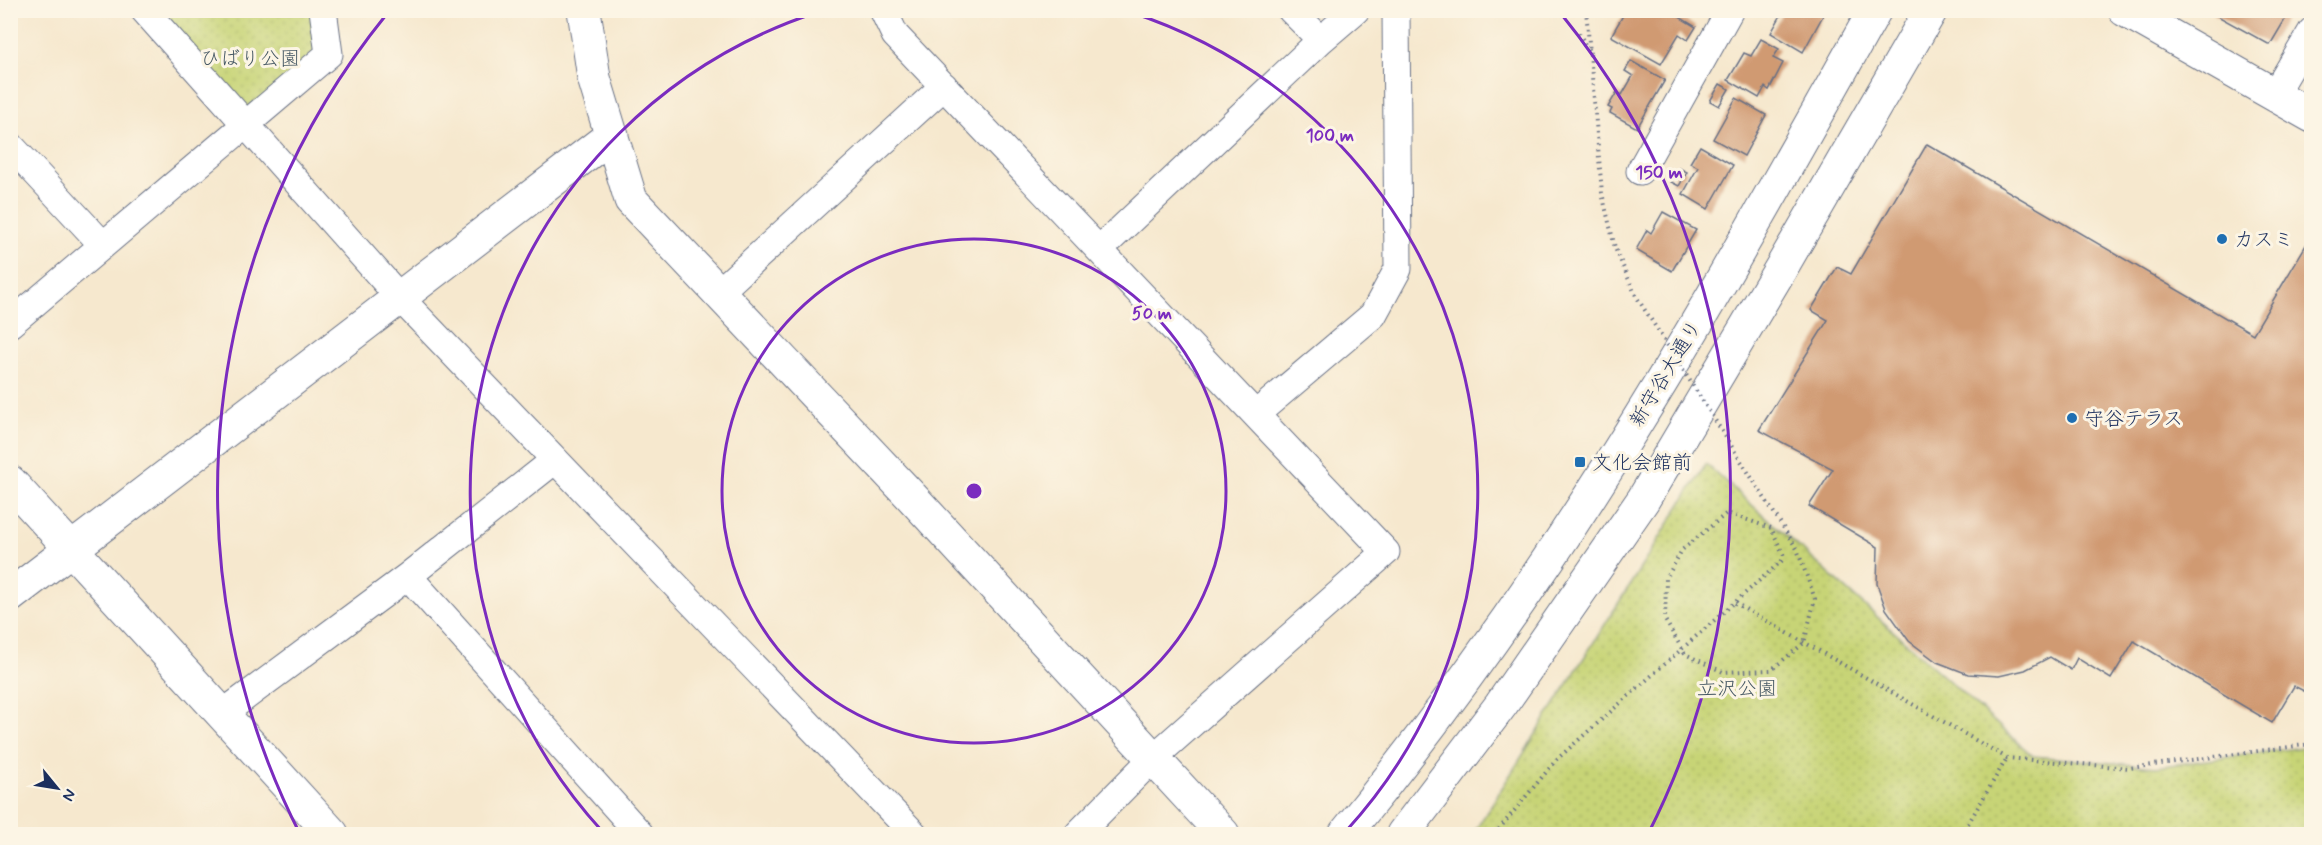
<svg xmlns="http://www.w3.org/2000/svg" width="2322" height="845" viewBox="0 0 2322 845" font-family="Mynerve,'Klee One',sans-serif">
	<style>
		.park { fill: url(#park-dots); stroke: #71826a; stroke-width: 1.5 }
		.building { fill: #d09a72 }
		.lines { fill: none; stroke-linecap: round; stroke-linejoin: round }
		.minor-casing { stroke: #687085; stroke-width: 29 }
		.tertiary-casing { stroke: #687085; stroke-width: 35 }
		.path { stroke: #687085; stroke-width: 4; stroke-dasharray: 1.5 4.5; stroke-linecap: butt }
		.minor { stroke: #fff; stroke-width: 27 }
		.tertiary { stroke: #fff; stroke-width: 33 }
		.path-bridge { stroke: #687085; stroke-width: 4; stroke-dasharray: 1.5 4.5; stroke-linecap: butt }
		.ring { fill: none; stroke: #7b2cbf; stroke-width: 3 }
		.poi-dot { fill: #1f6fb2; stroke: #fcf5e5; stroke-width: 2 }
		.labels { text-anchor: middle; stroke-width: 6; stroke-linejoin: round; paint-order: stroke }
		.park-label { font-size: 20px; fill: #465864; stroke: #fcf5e5 }
		.poi-label { font-size: 20px; fill: #1b2f5e; stroke: #fcf5e5; text-anchor: start }
		.street-label { font-size: 20px; fill: #1b2f5e; stroke: #fcf5e5 }
		.centre { fill: #7b2cbf; stroke: #fcf5e5; stroke-width: 3 }
		.ring-label { font-size: 18px; text-anchor: middle; font-weight: bold; fill: #7b2cbf; stroke: #fcf5e5; stroke-width: 6; stroke-linejoin: round; paint-order: stroke }
	</style>
	<defs>
		<pattern id="park-dots" width="8" height="8" patternUnits="userSpaceOnUse" patternTransform="scale(1.5)"><rect width="8" height="8" fill="#c7d476"/><path d="M2 2h.1M6 6h.1" fill="none" stroke="#aab668" stroke-width="1.8" stroke-linecap="round"/></pattern>
	</defs>
	<rect width="100%" height="100%" fill="#fcf5e5"/>
	<filter id="ink" filterUnits="userSpaceOnUse"><feTurbulence type="fractalNoise" baseFrequency=".0167" numOctaves="2"/><feDisplacementMap in="SourceGraphic" scale="12" xChannelSelector="R" yChannelSelector="G"/><feConvolveMatrix kernelMatrix="1 2 1 2 8 2 1 2 1" color-interpolation-filters="sRGB"/></filter>
	<filter id="wash" filterUnits="userSpaceOnUse"><feTurbulence type="fractalNoise" baseFrequency=".008" numOctaves="4" result="noise"/><feDisplacementMap in="SourceGraphic" scale="24" xChannelSelector="R" yChannelSelector="G"/><feGaussianBlur stdDeviation="1.35" result="paint"/><feColorMatrix in="noise" values="0 0 0 0 0 0 0 0 0 0 0 0 0 0 0 0 0 1.4 0 .05"/><feComposite in="paint" operator="in"/></filter>
	<g filter="url(#wash)">
		<rect width="100%" height="100%" fill="#f6e8ce"/>
		<path class="park" d="M144,11H323L329,54L245,124Z
			M1706,464L2033,756L2156,767L2311,746V834H1473Z"/>
		<g id="blocks">
			<path class="building" d="M1622,10H1668L1696,27L1688,40L1679,34L1661,64L1611,36L1625,12Z
				M1784,10H1826L1803,52L1771,33Z
				M2216,10H2285L2289,13L2270,45L2214,14Z
				M1761,39L1779,49L1773,58L1783,63L1769,90L1765,87L1759,98L1728,80L1744,53L1751,56Z
				M1631,61L1665,80L1637,128L1610,113L1612,109L1608,107L1617,92L1622,95L1633,76L1625,71Z
				M1720,84L1729,89L1719,106L1710,101Z
				M1736,98L1766,115L1744,156L1713,139Z
				M1927,144L2253,334L2312,235V695L2294,686L2272,723L2134,641L2111,679L2077,658L2071,670L2050,657L2025,670L1999,676L1968,674L1937,662L1909,641L1886,609L1877,584L1878,547L1809,506L1833,469L1759,430L1828,320L1811,310L1837,267L1851,274Z
				M1700,146L1733,165L1708,209L1683,194L1698,167L1690,163Z
				M1679,168L1687,172L1679,186L1671,182Z
				M1663,212L1696,230L1672,271L1636,250L1647,230L1651,233Z"/>
		</g>
	</g>
	<g filter="url(#ink)">
		<use href="#blocks" fill-opacity="0" stroke="#687085" stroke-width="1.5"/>
		<g class="lines">
			<defs>
				<path id="minor" d="M144,10L400,298L914,834
					M883,10L895,35L1386,552L1153,758L1078,834
					M1291,10L1321,40
					M2274,95L2312,31
					M10,145L103,245
					M1640,171L1730,10
					M1100,249L1321,40L1356,10
					M719,292L944,86
					M10,324L329,54L323,10
					M1256,414L1373,315L1398,269L1396,10
					M408,576L640,834
					M222,714L408,576L555,460"/>
				<path id="tertiary" d="M584,10L594,78L631,200L910,495L1223,834
					M2125,10L2312,116
					M10,482L332,834
					M10,596L612,135
					M1345,834C1438,720 1525,599 1604,474C1700,324 1787,166 1875,10
					M1403,834L1501,705L1643,500L1780,270L1931,10"/>
			</defs>
			<use href="#minor" class="minor-casing"/>
			<use href="#tertiary" class="tertiary-casing"/>
			<path class="path" d="M1586,10L1590,53
				M1735,603L2007,758L2130,768L2312,744
				M1495,834L1557,759L1785,558
				M1962,834L2007,758"/>
			<use href="#minor" class="minor"/>
			<use href="#tertiary" class="tertiary"/>
			<path class="path-bridge" d="M1579,33L1590,53L1602,193L1615,248L1636,296L1797,549L1815,599L1804,643L1771,670L1723,672L1685,654L1665,620L1666,579L1682,550L1727,513L1771,528L1785,558"/>
		</g>
	</g>
	<g class="ring">
		<circle cx="974" cy="491" r="252"/>
		<path d="M602 831A504 504 0 0 1 818 12M1130 12A504 504 0 0 1 1346 831"/>
		<path d="M300 834A756 756 0 0 1 386 15M1562 15A756 756 0 0 1 1648 834"/>
	</g>
	<g class="poi-dot">
		<circle cx="2222" cy="239" r="6"/>
		<circle cx="2072" cy="418" r="6"/>
		<rect x="1574" y="456" width="12" height="12" rx="3"/>
	</g>
	<g class="labels">
		<g class="park-label">
			<text x="250" y="65">ひばり公園</text>
			<text x="1737" y="695">立沢公園</text>
		</g>
		<g class="poi-label">
			<text x="2234" y="246">カスミ</text>
			<text x="2084" y="425">守谷テラス</text>
			<text x="1592" y="469">文化会館前</text>
		</g>
		<g class="street-label">
			<text transform="translate(1665 373) rotate(-59)" y="7">新守谷大通り</text>
		</g>
	</g>
	<circle cx="974" cy="491" r="9" class="centre"/>
	<g class="ring-label">
		<text x="1330" y="141">100 m</text>
		<text x="1659" y="178">150 m</text>
		<text x="1152" y="319">50 m</text>
	</g>
	<rect width="2322" height="845" fill="none" stroke="#fcf5e5" stroke-width="36"/>
	<g transform="translate(57 788) rotate(120)" stroke="#fcf5e5" stroke-width="4.5" paint-order="stroke">
	<path d="M0-4.5L10 22L0 15L-10 22Z" fill="#1b2f5e"/>
	<text y="-9" font-size="16" font-weight="bold" text-anchor="middle" fill="#1b2f5e">N</text>
	</g>
</svg>
